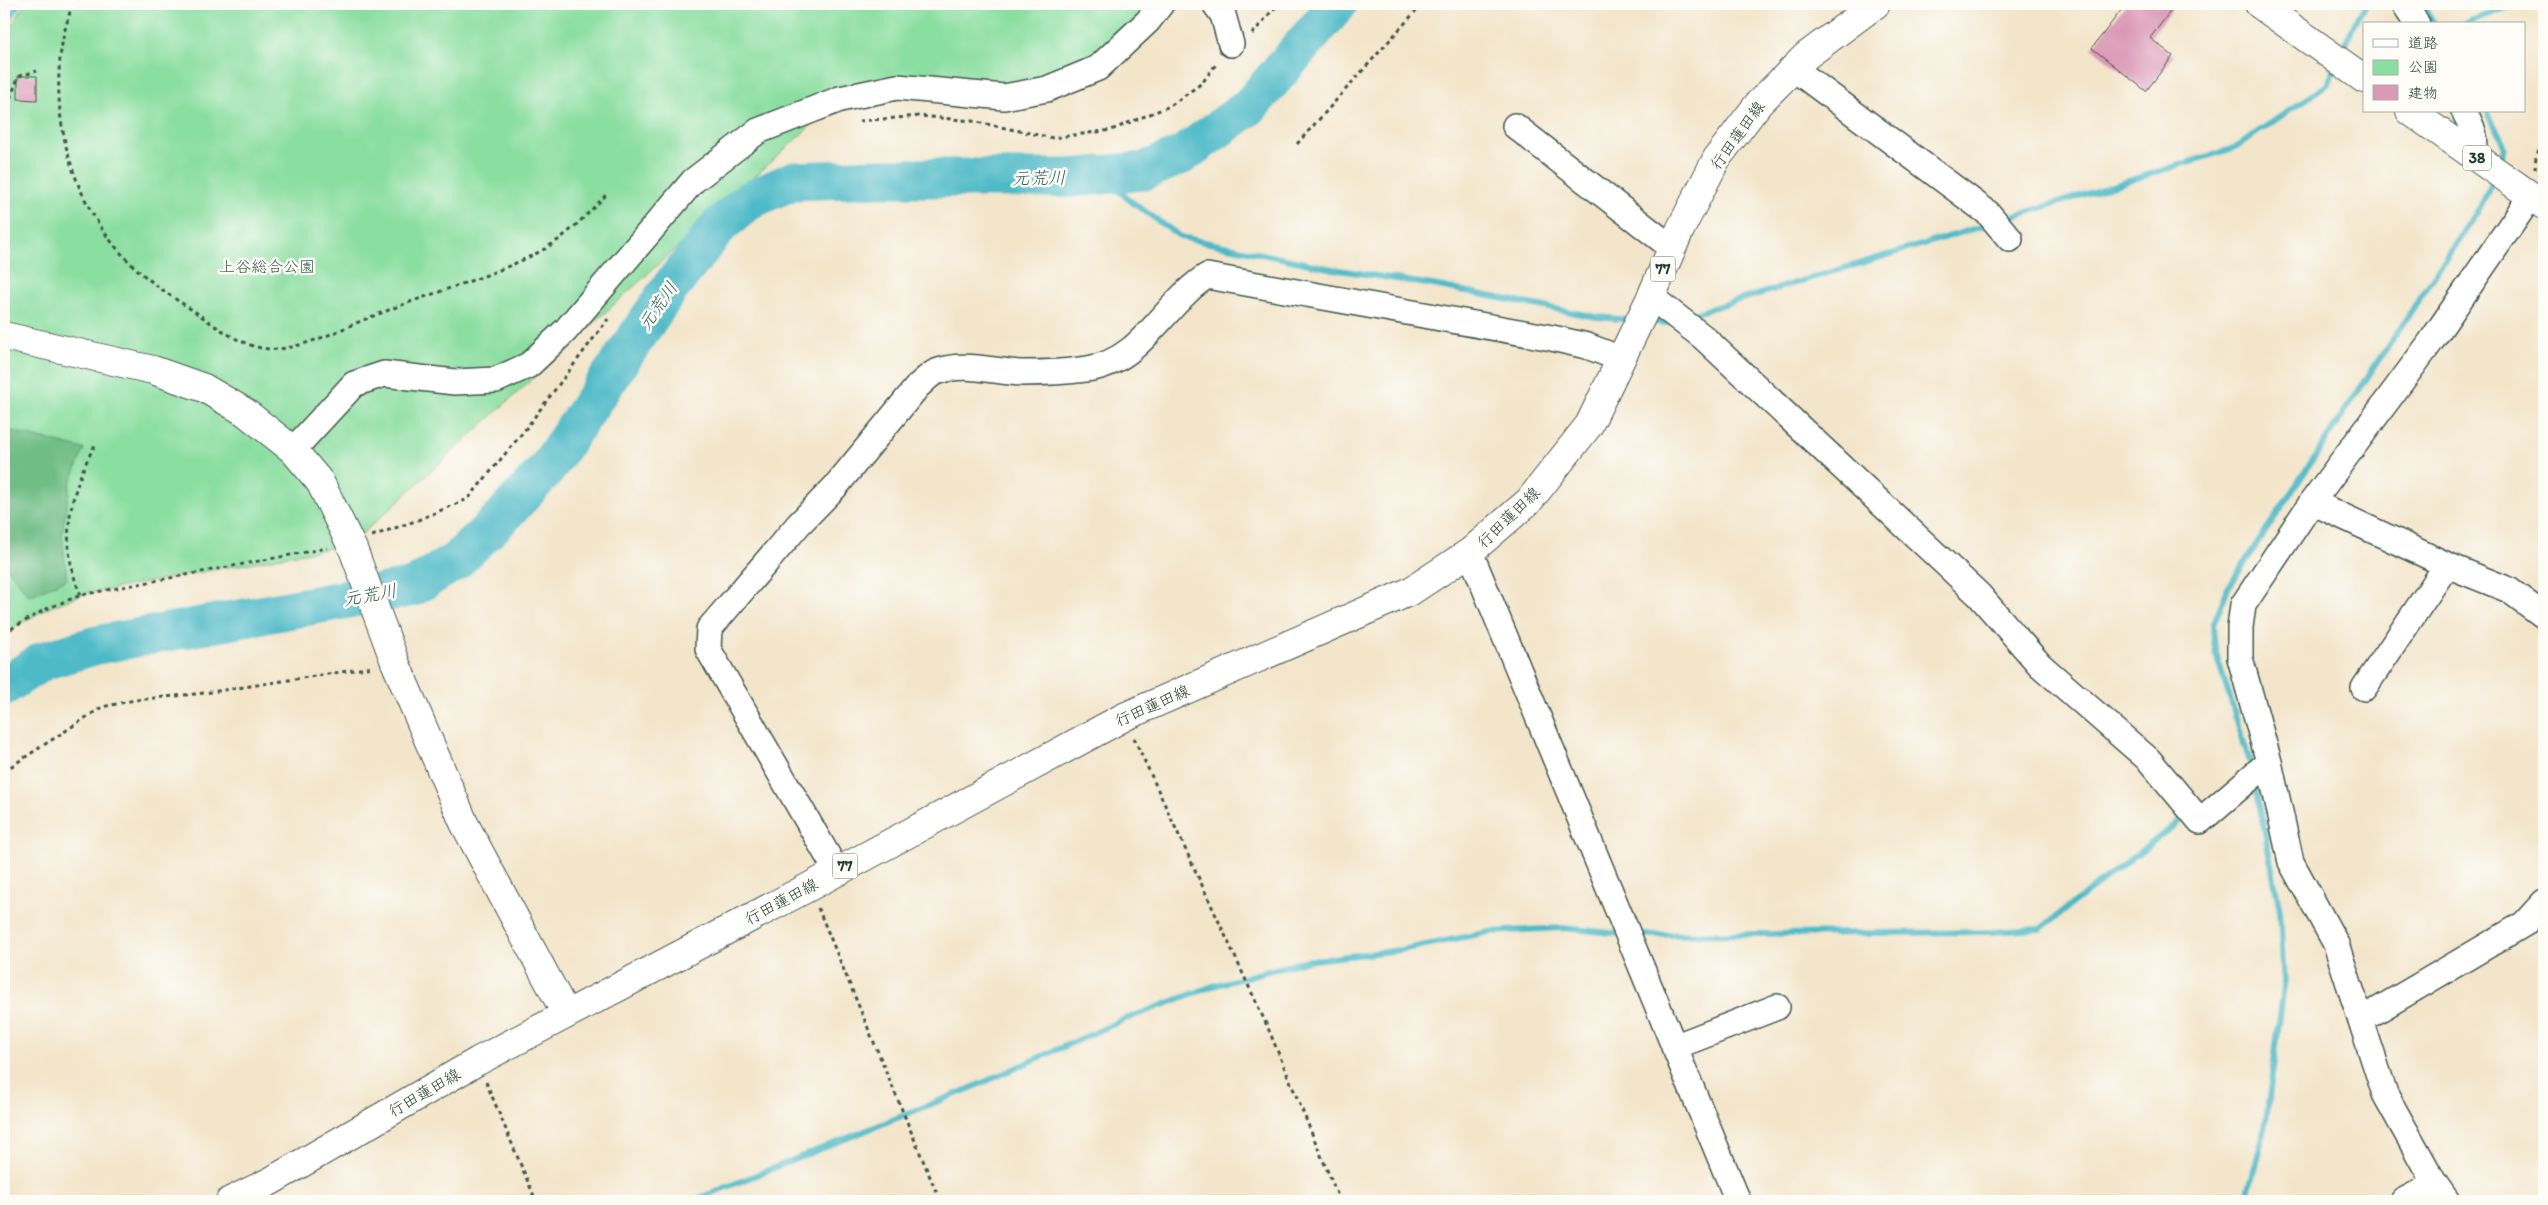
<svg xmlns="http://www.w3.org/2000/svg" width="2548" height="1205" viewBox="0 0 2548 1205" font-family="Itim,'Klee One',sans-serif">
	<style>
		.green { fill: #8adea0; stroke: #548e6a }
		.forest { fill: #6fbd86; stroke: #477d5d }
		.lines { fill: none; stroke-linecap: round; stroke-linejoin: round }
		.stream { stroke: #4dbac8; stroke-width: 6 }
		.river { stroke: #4dbac8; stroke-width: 39 }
		.building { fill: #db99b8 }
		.street-casing { stroke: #3f564a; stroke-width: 28 }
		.secondary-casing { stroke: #3f564a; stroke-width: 30 }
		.primary-casing { stroke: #3f564a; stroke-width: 30 }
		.path { stroke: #3f564a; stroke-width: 3; stroke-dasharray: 4 4; stroke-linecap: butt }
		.street { stroke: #fff; stroke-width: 25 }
		.secondary { stroke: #fff; stroke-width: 28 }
		.primary { stroke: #fff; stroke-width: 28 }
		.labels { text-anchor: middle; stroke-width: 5; stroke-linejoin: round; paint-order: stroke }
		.shield { fill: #fdfcf7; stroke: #62766e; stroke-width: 1 }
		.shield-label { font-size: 15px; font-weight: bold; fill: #1f3d34 }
		.street-label { font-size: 16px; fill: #1f3d34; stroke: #fdfcf7 }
		.park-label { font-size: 16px; fill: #345d4a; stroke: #fdfcf7 }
		.water-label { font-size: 18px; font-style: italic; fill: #2d6260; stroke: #fdfcf7 }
	</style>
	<rect width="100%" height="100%" fill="#fdfcf7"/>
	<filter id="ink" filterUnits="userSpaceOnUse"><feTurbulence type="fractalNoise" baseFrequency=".02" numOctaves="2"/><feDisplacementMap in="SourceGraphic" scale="10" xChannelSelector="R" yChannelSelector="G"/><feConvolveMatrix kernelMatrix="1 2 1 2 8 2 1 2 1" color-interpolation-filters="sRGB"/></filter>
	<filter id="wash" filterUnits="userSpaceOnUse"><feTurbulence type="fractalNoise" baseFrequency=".0096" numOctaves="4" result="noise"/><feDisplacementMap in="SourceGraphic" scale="20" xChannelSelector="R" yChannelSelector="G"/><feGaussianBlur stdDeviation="1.12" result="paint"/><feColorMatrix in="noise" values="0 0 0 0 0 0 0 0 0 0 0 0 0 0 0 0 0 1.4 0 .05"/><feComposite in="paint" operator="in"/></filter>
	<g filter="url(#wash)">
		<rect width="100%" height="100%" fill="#f3e5ca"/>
		<path class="green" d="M24,4H1157L1098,68L1047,89L840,99L351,544L81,595L46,609L4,633V40Z"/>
		<path class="forest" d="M4,429L84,449L70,484L62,534L67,579L29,596L4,564Z"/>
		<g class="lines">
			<path class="stream" d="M2428,4L2427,13L2434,24
				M2463,24L2514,4
				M4,29L18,4
				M2340,55L2358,16L2367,4
				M2487,111L2505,147L2499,165
				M1100,175L1132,202L1181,237L1333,269L1433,285L1596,317L1632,320
				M2002,220L2234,148L2327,85L2335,67
				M1686,316L1990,224
				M1647,321L1665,323L1672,321
				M2252,769L2215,650L2213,625L2228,588L2480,207L2494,179
				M1633,935L1991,932L2040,929L2189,814
				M692,1201L971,1088L1123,1020L1213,986L1305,961L1401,950L1489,932L1563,928L1621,934
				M2246,1201L2265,1128L2284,986L2280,911L2255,781"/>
			<path class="river" d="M4,686L43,661L97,645L413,587L456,561L498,521L546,470L669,289L720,225L750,200L792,181L880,178H1070L1144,171L1182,155L1249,107L1338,4"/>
		</g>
		<g id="blocks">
			<path class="building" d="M2126,4H2176L2150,38L2173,56L2146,91L2092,48Z
				M18,76H37V100L18,99Z"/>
		</g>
	</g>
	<g filter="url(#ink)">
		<use href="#blocks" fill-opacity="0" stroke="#3f564a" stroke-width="1"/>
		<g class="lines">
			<defs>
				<path id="street" d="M1215,4L1223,15L1231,44
					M2404,4L2417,24
					M1793,68L1988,213L2010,239
					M2464,111C2473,128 2477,138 2474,156
					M1515,126L1672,248
					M1651,297L1703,337L1979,595L2040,665L2149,760L2200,821L2269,762
					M293,450L354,384L384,374L455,382L496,380L529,365L566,330L693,181L758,131L840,99L897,87L1004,97L1047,89L1098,68L1148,21L1161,4
					M2312,502L2447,565L2509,590L2544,616
					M1470,552L1738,1201
					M2364,688L2447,565
					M836,870L708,649L709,629L799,524L835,487L918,386C923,382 930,374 936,372C963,361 994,372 1022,373C1043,373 1066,372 1087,369C1142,362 1164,303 1207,276L1552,338L1587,346L1621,359
					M2361,1020L2524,924L2544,902
					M1674,1047L1777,1007
					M2403,1201L2435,1184
					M2447,1201L2435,1184L2385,1094L2336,944L2291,862L2269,762L2240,658V627L2243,605L2312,502L2430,343L2531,196"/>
				<path id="secondary" d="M4,336L153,370L204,388L245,412L293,450L320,482L353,549L395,662L464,823L566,1014"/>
				<path id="primary" d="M2259,4L2364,79
					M2410,111L2544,205
					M230,1201L271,1181L478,1061L809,887L1124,717L1411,591L1470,552L1529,501L1589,425L1651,297L1680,230L1717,158L1759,103L1806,56L1876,4"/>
			</defs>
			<use href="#street" class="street-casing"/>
			<use href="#secondary" class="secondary-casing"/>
			<use href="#primary" class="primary-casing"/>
			<path class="path" d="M72,4C69,17 64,30 62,44C50,116 71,197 120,252C141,276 167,294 194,311C218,328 248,352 279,349C314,345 348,325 381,313C433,292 489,278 539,252C566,238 587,214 608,193
				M1252,34L1278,4
				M4,113L19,76L37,71
				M859,121L920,116L972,121L1053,138L1111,130L1170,106L1202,83L1217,63
				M1297,144L1422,4
				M2535,169L2536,155L2544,145
				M372,536L418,520L468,499L524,431L608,319
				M81,595C58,544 69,492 95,445
				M4,633L46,609L81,595L327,548
				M1134,738L1268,1028L1340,1201
				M4,771L102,707L135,700L205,693L373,667
				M818,908L940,1201
				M486,1082L536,1201"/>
			<use href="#street" class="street"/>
			<use href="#secondary" class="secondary"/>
			<use href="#primary" class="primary"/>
		</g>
	</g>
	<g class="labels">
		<g class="shield">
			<rect x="2463" y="145.5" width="28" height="25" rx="4"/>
			<rect x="1650.5" y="256.5" width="25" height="25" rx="4"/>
			<rect x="832.5" y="853.5" width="25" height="25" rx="4"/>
		</g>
		<g class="shield-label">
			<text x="2477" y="163">38</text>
			<text x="1663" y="274">77</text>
			<text x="845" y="871">77</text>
		</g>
		<g class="street-label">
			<text transform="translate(1737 135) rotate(-54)" y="6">行田蓮田線</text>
			<text transform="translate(1508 517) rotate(-44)" y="6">行田蓮田線</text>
			<text transform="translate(1152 705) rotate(-24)" y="6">行田蓮田線</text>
			<text transform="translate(781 901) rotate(-28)" y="6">行田蓮田線</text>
			<text transform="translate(424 1092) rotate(-30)" y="6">行田蓮田線</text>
		</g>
		<g class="park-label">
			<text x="267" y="272">上谷総合公園</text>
		</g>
		<g class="water-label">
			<text transform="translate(1039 178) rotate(-1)" y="6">元荒川</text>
			<text transform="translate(658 306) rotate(-55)" y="6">元荒川</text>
			<text transform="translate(370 595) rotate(-10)" y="6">元荒川</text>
		</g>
	</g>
	<rect width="2548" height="1205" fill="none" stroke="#fdfcf7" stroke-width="20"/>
	<rect x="2363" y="22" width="162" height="90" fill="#fdfcf7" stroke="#a4b0a9"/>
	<rect x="2373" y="39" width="25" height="8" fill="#ffffff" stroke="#a4b0a9"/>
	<text x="2408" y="48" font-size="15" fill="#1f3d34">道路</text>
	<rect x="2373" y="60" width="25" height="15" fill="#8adea0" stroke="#a4b0a9"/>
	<text x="2408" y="72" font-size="15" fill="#1f3d34">公園</text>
	<rect x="2373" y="85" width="25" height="15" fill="#db99b8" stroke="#a4b0a9"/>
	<text x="2408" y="98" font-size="15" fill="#1f3d34">建物</text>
</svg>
